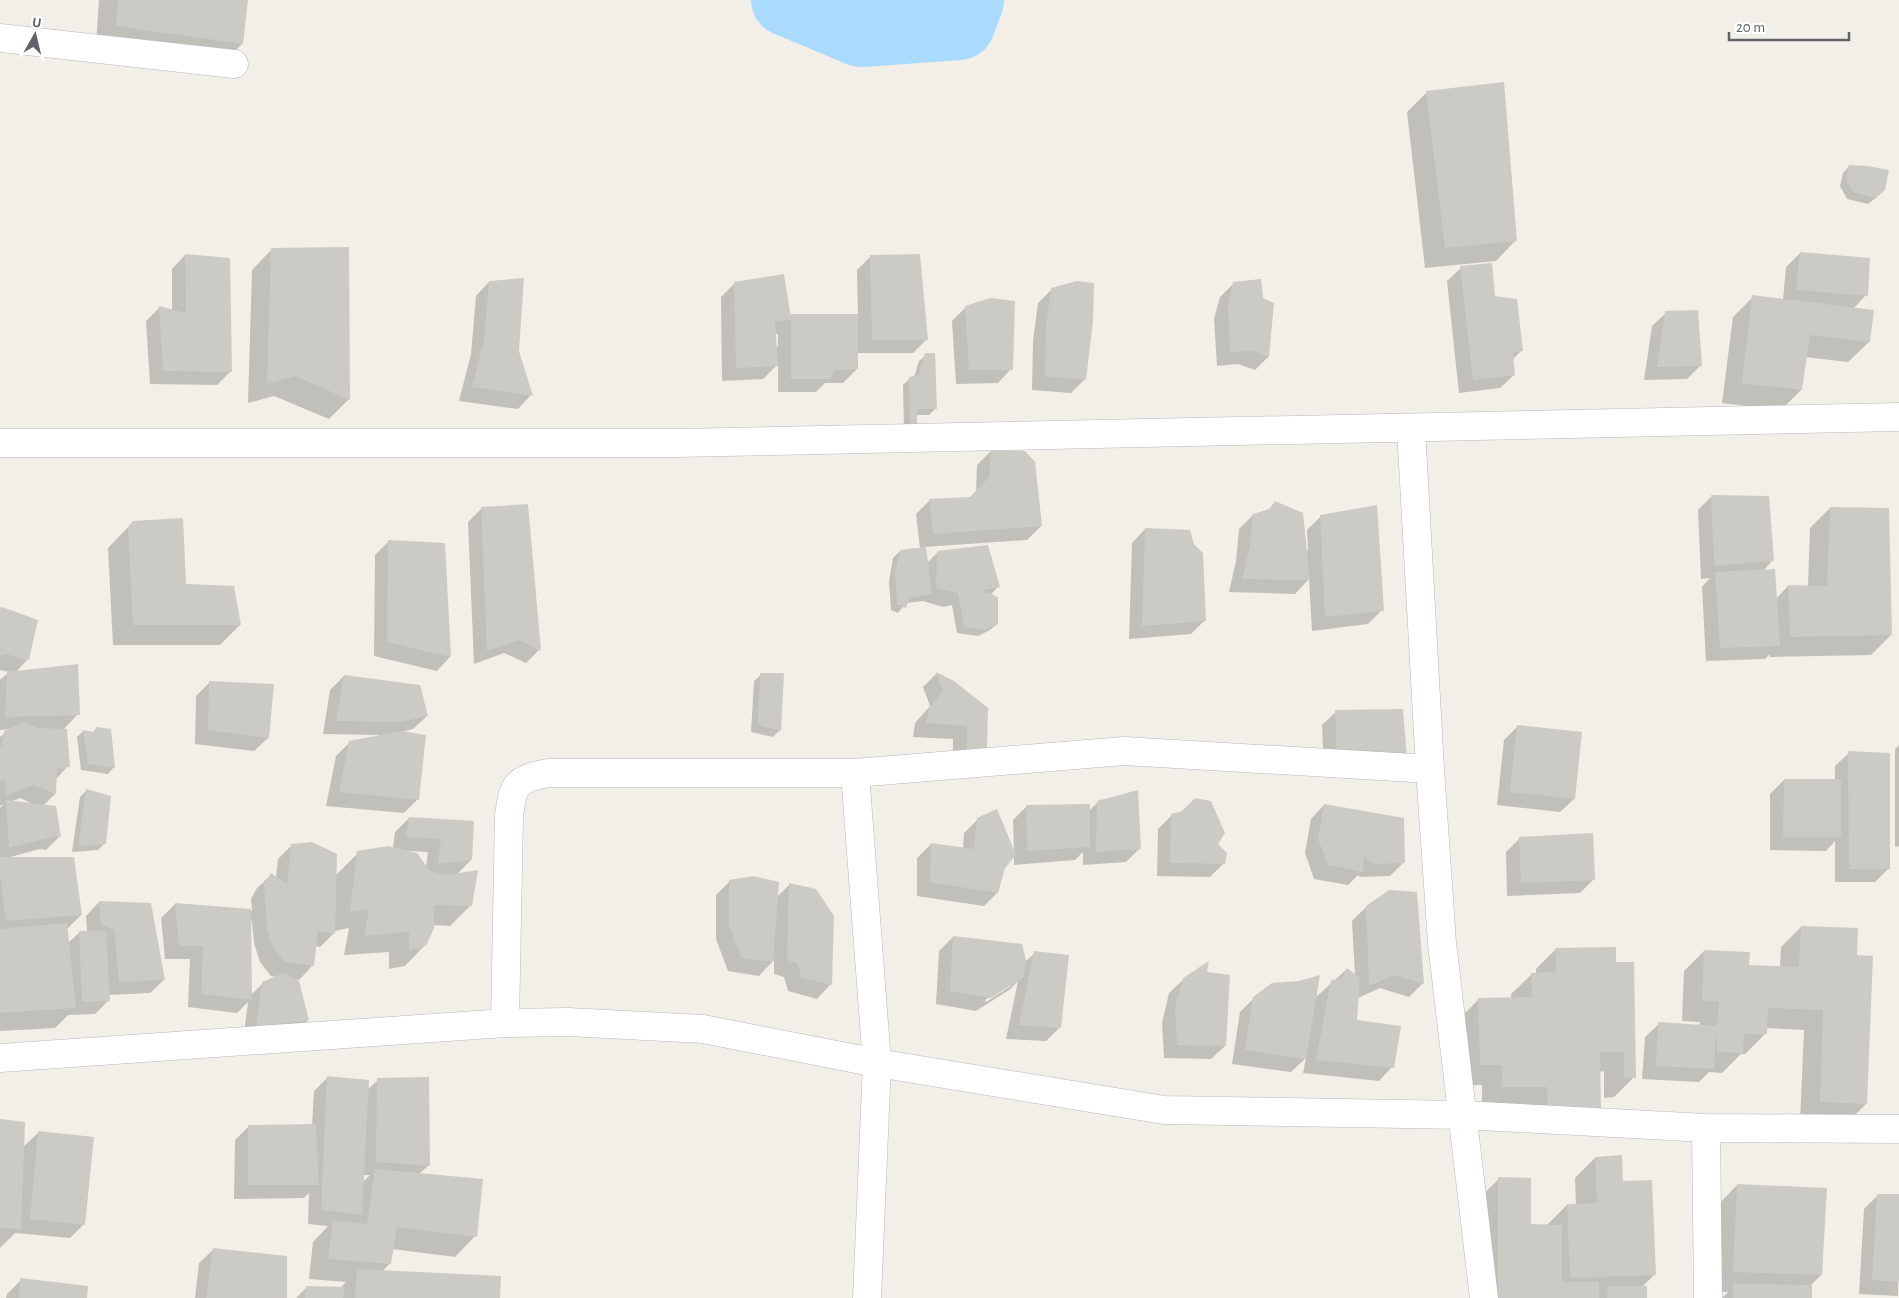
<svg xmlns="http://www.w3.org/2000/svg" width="1899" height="1298" viewBox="0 0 1899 1298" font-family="'Alegreya Sans',sans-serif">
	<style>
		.shadow { fill: #0003; fill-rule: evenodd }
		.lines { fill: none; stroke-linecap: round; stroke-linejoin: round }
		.river { stroke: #aadaff; stroke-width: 72 }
		.building { fill: #cccac5 }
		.street-casing { stroke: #b5b8bc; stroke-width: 29 }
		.street { stroke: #fff; stroke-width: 28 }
	</style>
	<rect width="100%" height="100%" fill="#f1efe8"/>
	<path class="shadow" d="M99,0H246L242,44L222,64L96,46Z
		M1427,92L1516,240L1496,261L1425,268L1407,112Z
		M1849,166L1877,197L1868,204L1847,199L1840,186L1843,173Z
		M272,249L349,399L329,419L274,396L248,403L252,270Z
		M1800,253L1866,295L1853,309L1869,342L1848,362L1805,357L1801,390L1781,410L1722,403L1733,317L1753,297L1783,300L1786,267Z
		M185,255L231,371L217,385L150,384L146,321L160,307L172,311V269Z
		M871,256L926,340L913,353H857V369L843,383H825L816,392H778V364L763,379L722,381L721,297L735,283L789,315H858L857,270ZM775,334H778V347H776Z
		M1461,268L1494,297L1522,350L1512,360L1514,375L1500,388L1459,393L1447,281Z
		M489,282L518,351L531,395L518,409L459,401L471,354L476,296Z
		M1234,283L1273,304L1268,357L1255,370L1238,364L1217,366L1214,319L1220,297Z
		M1052,289L1085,379L1071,393L1032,390L1033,341L1038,303Z
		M966,307L1011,369L998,383L956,384L952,321Z
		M1666,313L1701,365L1687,379L1644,380L1652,326Z
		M926,355L936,408L929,415H916L909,431H904L903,385L910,378L914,377L919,361Z
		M991,451L1041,526L1027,540L924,547L927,563L938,552L998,587L990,595L997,624L990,630L978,636L957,633L952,605L943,607L923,601L906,603L898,613L891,610L889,581L893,558L900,551L920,548L916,514L930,500L970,498L976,492L977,465Z
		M1711,497L1772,561L1763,571L1776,599L1788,586L1808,587L1810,528L1830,508L1891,635L1871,655L1770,657V654L1765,659L1706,661L1702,587L1710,578L1701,579L1698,510Z
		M1275,503L1306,551H1308L1307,530L1321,516L1382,610L1368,624L1312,631L1309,579L1295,594L1229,592L1236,561L1239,529L1253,515L1267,511Z
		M482,508L539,650L526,663L504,653L474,664L468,522Z
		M133,522L185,586L240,625L220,645H113L108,548Z
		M1145,529L1205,620L1191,634L1129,639L1132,543Z
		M389,541L443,544L450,657L437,671L374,656L375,555Z
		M0,609L28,659L16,672L78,714L63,730L68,766L56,779L55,794L43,806L60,836L46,850L40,849L10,857L81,915L67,929L68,943L80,932H87L86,916L99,902L164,980L150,993L108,995V1001L95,1014L68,1015L55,1028L0,1031V808L4,804L0,806V737L11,729L0,730V680L9,672L0,670ZM20,798L33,804L10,802Z
		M936,674L953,682L986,750L953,763V739L913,737L915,723L930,706L923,687Z
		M761,675L780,730L773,737L751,732L754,681Z
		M344,676L427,716L413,729L401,732L417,800L404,813L326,806L336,756L350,742L382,735L323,734L330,690Z
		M210,682L268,738L254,751L195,744L196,696Z
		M1402,710L1324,770L1322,725L1336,712Z
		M1518,726L1574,799L1560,812L1497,805L1504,740Z
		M83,731L114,767L108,774L81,770L77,737Z
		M1899,745V846L1895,847V749Z
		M1849,753L1888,869L1875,882H1835V841L1826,851L1770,850V794L1784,780H1835V766Z
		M86,791L105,843L98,850L72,852L80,797Z
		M1098,802L1140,848L1126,862L1083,865V852L1075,860L1014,865V856L1004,867L997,893L984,906L917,896V858L931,844L963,848L964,833L978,819L1014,853L1013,820L1027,806L1089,811Z
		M1324,805L1404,862L1390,876L1360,877L1358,875L1348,885L1314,879L1305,853L1311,819Z
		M1171,816L1216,844L1224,863L1210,877L1157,876L1158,829Z
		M409,818L473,823L471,860L456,875L471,905L450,926L432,925L425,945L405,966L389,969V952L344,955L349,928L334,931V933L320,947L315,946L312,966L299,980L292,979L308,1020L294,1034L243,1041L248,1002L237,1013L188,1007L190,959H165L161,918L175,904L252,911L251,899L257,888L271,875L276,878L278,859L292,845L336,875L358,853L393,848L395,832ZM410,851L428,852L426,867L410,852ZM250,921H252L254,943L260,962L271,976L278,977L263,983L251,995Z
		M1520,838L1593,880L1580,893L1507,896L1506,852Z
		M730,881L777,897L789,885L833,917L830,985L817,999L788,991L784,977L774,974V960L759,976L728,971L716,939V895Z
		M1366,907L1423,983L1409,997L1380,988L1358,998L1356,1021L1392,1067L1379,1081L1303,1073L1306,1058L1291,1072L1232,1064L1240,1012L1254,998H1315L1347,969L1355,975L1352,921Z
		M1801,927L1856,956L1866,1104L1846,1124L1800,1122L1804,1030L1766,1028L1765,1034L1745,1054H1741L1722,1073L1709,1072L1699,1082L1642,1079L1645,1037L1659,1024L1699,1026L1700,1022L1682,1021L1684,971L1704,951L1748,966L1780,968L1781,947Z
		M953,937L1025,962L1035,953L1060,1027L1046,1041L1006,1039L1018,981L1009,990L976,1011L936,1004L939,951ZM1011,983V986L986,1002L985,1000Z
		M1556,949L1615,964L1634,1077L1614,1097L1604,1098V1071L1599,1072L1580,1132L1528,1133L1527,1106L1482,1107V1085H1460L1458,1020L1479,999H1511V994L1532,974H1536V969Z
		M1206,973L1225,1046L1211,1059L1164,1058L1162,1023L1169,993L1184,979Z
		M328,1077L367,1090L378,1080L429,1165L419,1174L475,1236L455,1257L392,1249L390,1263L382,1272L499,1298H296L307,1287L340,1288L346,1282L309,1279L313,1242L328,1226L308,1224L309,1193L304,1198L234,1199L235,1140L248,1127L312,1126L314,1091ZM363,1175H370L362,1183Z
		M0,1120L22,1148L39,1132L84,1224L70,1238L15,1233L0,1248Z
		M1595,1158L1622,1183L1655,1274L1641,1288L1646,1298H1478V1199L1499,1179L1529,1226H1546L1567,1205H1576L1575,1178Z
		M1737,1185L1821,1275L1811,1285V1298H1722L1728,1292L1714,1291L1717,1206Z
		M1878,1195L1899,1196L1898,1296L1859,1294L1864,1209Z
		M213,1250L285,1298H195L199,1263Z
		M21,1280L86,1298H6L7,1294Z"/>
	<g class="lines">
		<path class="river" d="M787,0L861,31L959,24L968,0"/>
	</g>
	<path class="building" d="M118,0H248L243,44L116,26Z
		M1504,82L1517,241L1445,248L1426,91Z
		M1849,165L1868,166L1889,170L1885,190L1876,198L1853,192L1846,179Z
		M349,247L350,400L295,376L267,384L271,248Z
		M1800,252L1870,258L1868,296L1796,290Z
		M185,254L230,258L232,372L163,371L159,306L186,313Z
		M920,254L928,340H872L870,255Z
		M1492,263L1495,296L1517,299L1523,351L1513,352L1515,375L1473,380L1460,266Z
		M784,274L791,318V314H858V369L835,370L831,379H791V320L775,321L778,366L736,368L734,282Z
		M524,278L519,351L533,396L472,387L484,339L489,281Z
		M1261,279L1263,298L1274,303L1269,357L1253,351L1230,352L1228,304L1233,282Z
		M1077,281L1094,283L1093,321L1086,380L1045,376L1046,326L1051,288Z
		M1752,295L1874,310L1870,342L1810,335L1802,390L1742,383Z
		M990,298L1015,301L1013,370H969L965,306Z
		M1698,310L1702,366L1657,367L1665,311Z
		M925,353H935L937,409H917V425H910L909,377L919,375Z
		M991,450L1025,451L1035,462L1042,526L933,534L929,499L970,497L989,477Z
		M1711,495L1769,496L1774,561L1714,566Z
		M1275,501L1303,513L1310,580L1242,579L1250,546L1253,514L1269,509Z
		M528,504L541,651L519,640L487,651L481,507Z
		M1377,505L1384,611L1325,617L1320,515Z
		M1830,507L1889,508L1892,635L1790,637L1788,585L1827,586Z
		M183,518L186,584L234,586L241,625H133L128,527L133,521Z
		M1145,528L1190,530L1194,544L1203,553L1206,621L1142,626Z
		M388,540L445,543L451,657L387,642Z
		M988,545L1000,587L982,590L998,597V624L985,630L964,627L958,593L936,588L937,551Z
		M926,547L932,594L910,598L906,608L897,604L895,573L900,550Z
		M1775,569L1780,646L1720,648L1715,572Z
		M2,607L38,620L29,660L5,654L0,656V608Z
		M78,664L80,715L5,717L7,672Z
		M936,672L954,681L988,708L987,750L967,749V726L926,723L929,708L943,691Z
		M760,673H784L781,731L758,725Z
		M344,675L420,685L428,716L401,722L336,721Z
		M209,681L274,684L269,738L208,730Z
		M1403,709L1407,758L1337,756L1335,710Z
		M23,722L37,728L67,729L70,767L57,769L56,794L34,785L6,795L5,780L0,781V746H2L4,731Z
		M1517,725L1582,732L1575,799L1510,792Z
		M97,727L111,729L115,768L88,764L83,730L93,732Z
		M402,731L426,735L419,800L339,792L349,741Z
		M1848,751L1890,753V869H1849Z
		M1784,779H1841V837H1783Z
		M86,789L111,796L106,844L78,846Z
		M1138,790L1141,849L1096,852L1097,801Z
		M1195,798L1211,801L1225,833L1218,844L1227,853L1225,864L1170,863L1171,814L1182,811Z
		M6,800L56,806L61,837L55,836L9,848Z
		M1090,804V847L1027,851L1026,805Z
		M1324,804L1404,818L1405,863L1374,864L1364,857L1363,872L1328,865L1318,839Z
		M997,809L1016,855L1005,868L998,893L930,882L931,843L974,849L977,818Z
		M409,817L474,821L472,860L438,864L441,839L406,837Z
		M1593,833L1595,880L1521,883L1519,837Z
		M312,842L337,854L335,934L318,931L314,966L285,962L273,948L267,928L264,884L271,873L287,884L291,844Z
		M388,846L417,853L430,871L446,875L478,870L472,906L434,905V928L426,946L409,950V932L364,936L369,909L350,912L357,851Z
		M0,857H74L82,915L6,921L0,874Z
		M753,876L779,882L773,962L741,958L729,925V880Z
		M789,883L816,889L834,916L832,985L801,978L798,964L787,960Z
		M1389,890L1417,892L1424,984L1394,975L1369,986L1366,906Z
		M99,901L151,903L165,980L119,982L114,930L101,924Z
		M175,903L251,909L252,1000L201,994L203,946H179Z
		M67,923L76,1008L0,1013V929Z
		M1801,926L1858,928L1857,955L1873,956L1867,1104L1820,1102L1823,1010L1768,1008L1767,1034H1744L1743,1053L1717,1052L1716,1030L1714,1069L1656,1066L1658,1022L1717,1026L1719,1002L1702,1001L1704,950L1750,952L1749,965L1799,967Z
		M79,931H106L110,1001L82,1002Z
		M953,936L1022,944L1026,960L1024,977L991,998L950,991Z
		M1616,947V962H1634L1636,1078H1624V1052H1600L1601,1112L1548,1114L1547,1087H1502V1065H1480L1478,998L1532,997L1531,973L1556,972L1555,948Z
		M1034,951L1069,955L1061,1028L1019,1025Z
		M1209,961L1207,972L1230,975L1226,1046L1177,1045L1175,1008L1183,978Z
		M1347,968L1360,978L1357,1020L1401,1026L1394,1068L1316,1060L1331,980L1341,979Z
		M283,973L299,981L309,1020L256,1028L262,982Z
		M1320,975L1306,1059L1245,1050L1253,997L1272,983L1299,981Z
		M327,1076L369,1080L362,1215L321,1210Z
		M429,1077L430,1166L376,1162L377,1078Z
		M0,1119L25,1122L21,1229L0,1228Z
		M316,1124L319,1185H248V1125Z
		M38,1131L94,1137L85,1225L30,1219Z
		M1622,1155L1623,1181L1652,1180L1656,1275L1570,1278L1567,1204L1597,1203L1595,1157Z
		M375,1169L483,1179L477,1237L397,1227L391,1264L328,1259L333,1220L367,1224Z
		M1498,1177L1531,1178V1224L1562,1225V1282H1599V1298H1498Z
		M1737,1184L1827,1188L1822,1275L1733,1272Z
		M1877,1194H1899V1282L1872,1280Z
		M213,1248L287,1256V1298H206Z
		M357,1269L501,1276L500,1298H355Z
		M20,1278L88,1286L87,1298H19Z
		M1733,1284L1812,1285V1298H1733Z
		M306,1286L345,1287L343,1298H305Z
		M1608,1286H1647V1298H1607Z"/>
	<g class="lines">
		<defs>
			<path id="street" d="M0,38L234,64
				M1411,428L1430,769L1442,943L1484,1298
				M0,443H677L1899,417
				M855,773L877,1063L867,1298
				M505,1023L509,816C513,784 516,779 548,773H855L1124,751L1430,769
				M0,1058L505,1023L568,1022L703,1029L877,1063L1164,1110L1463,1115L1706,1128L1899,1129
				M1706,1128L1708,1298"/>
		</defs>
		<use href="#street" class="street-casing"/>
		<use href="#street" class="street"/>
	</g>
	<g transform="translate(35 35) rotate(8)" stroke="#ffffff" stroke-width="4" paint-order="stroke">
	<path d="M0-4L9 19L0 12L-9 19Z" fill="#5f6368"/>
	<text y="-8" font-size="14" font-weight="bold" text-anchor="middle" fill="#5f6368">U</text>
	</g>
	<path d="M1729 32v8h120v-8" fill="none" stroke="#5f6368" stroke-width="2.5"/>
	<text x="1736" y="32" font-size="15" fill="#5f6368" stroke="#ffffff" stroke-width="4" paint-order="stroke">20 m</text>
</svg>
